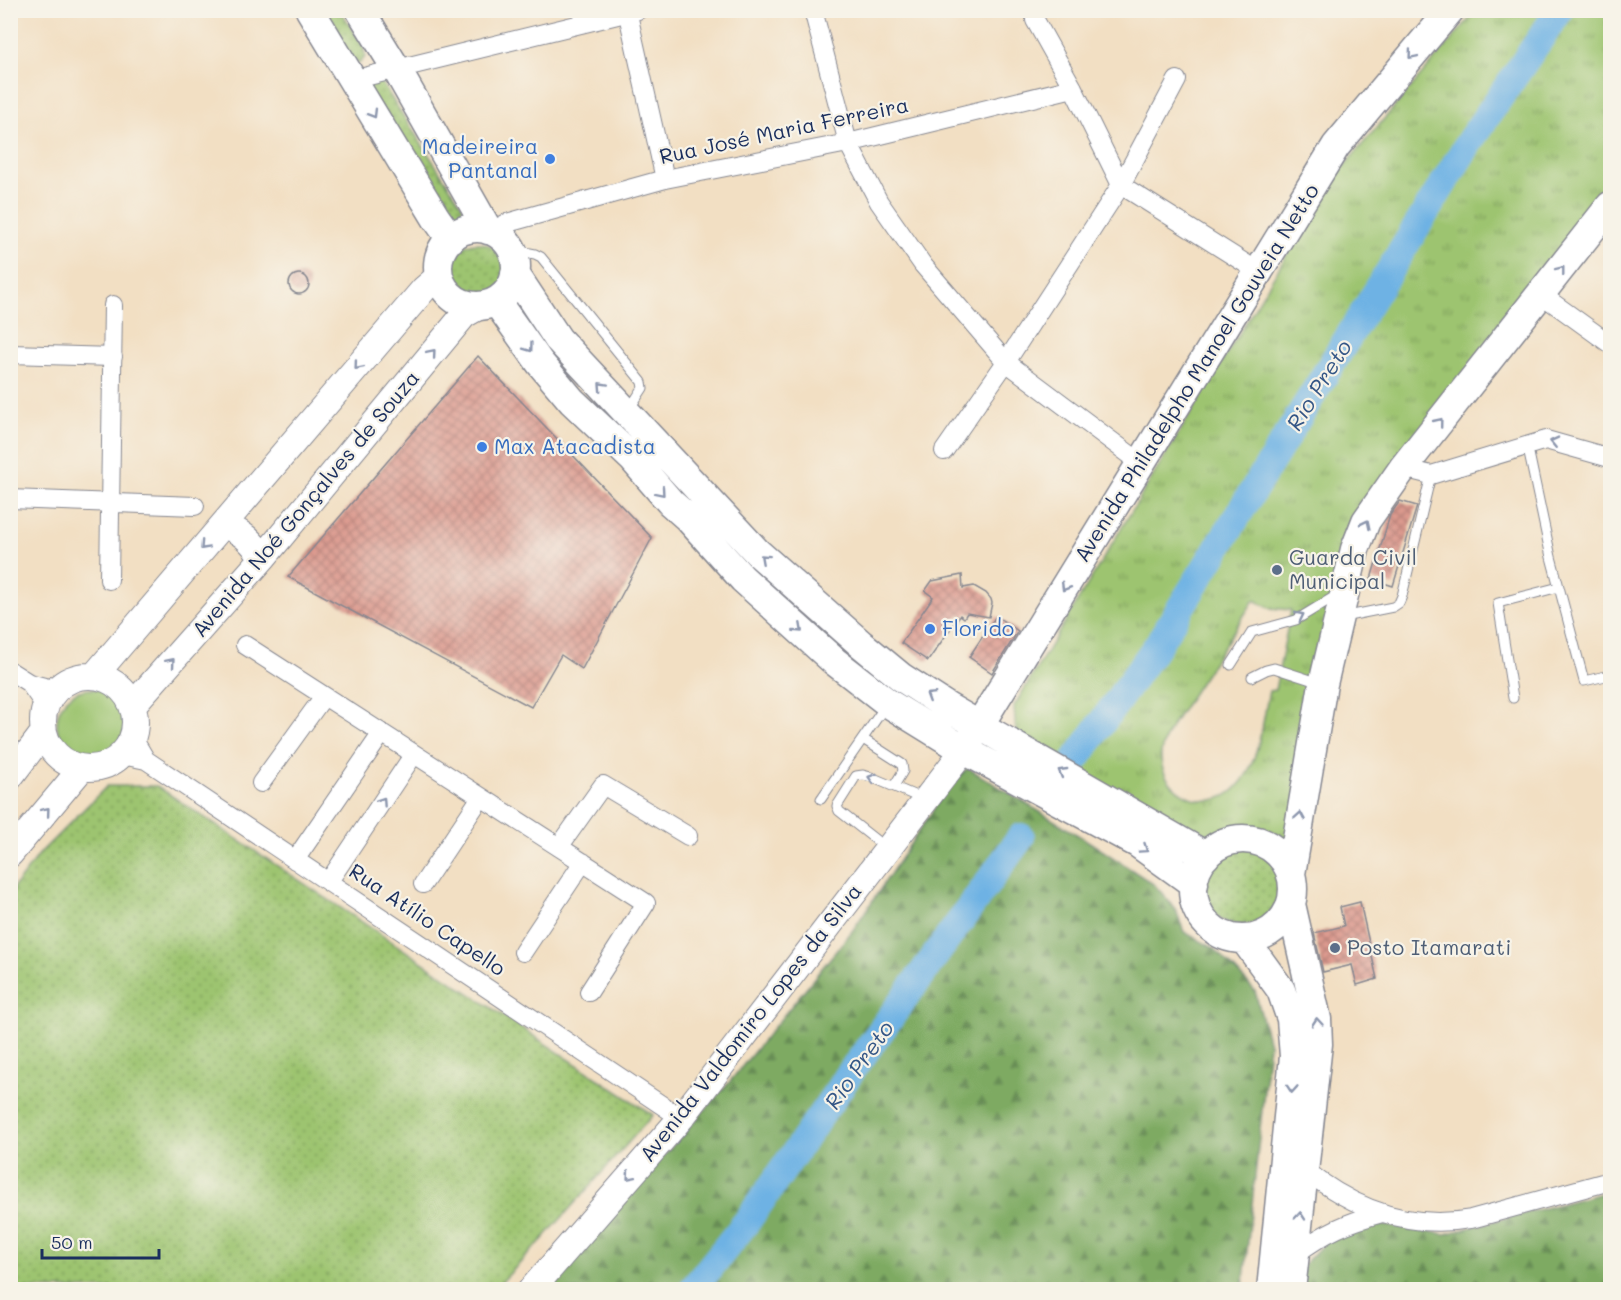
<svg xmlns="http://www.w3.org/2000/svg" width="1621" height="1300" viewBox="0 0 1621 1300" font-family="Mali,sans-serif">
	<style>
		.grass { fill: url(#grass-dots); stroke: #5c7a66; stroke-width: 1.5 }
		.forest { fill: url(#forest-firs); stroke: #4c6c60; stroke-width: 1.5 }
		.park { fill: url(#park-tufts); stroke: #5c7a66; stroke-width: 1.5; fill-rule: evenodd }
		.garden { fill: #9dc46f; stroke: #5c7a66; stroke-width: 1.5 }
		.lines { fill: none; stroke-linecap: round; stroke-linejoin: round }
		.river { stroke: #6eb2e4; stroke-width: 28 }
		.building { fill: url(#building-cross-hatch) }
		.service-casing { stroke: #868790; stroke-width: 11 }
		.minor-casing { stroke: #868790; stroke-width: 20 }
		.secondary-casing { stroke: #868790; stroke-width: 28 }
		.primary-casing { stroke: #868790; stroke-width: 31 }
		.service { stroke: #fff; stroke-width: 9 }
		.minor { stroke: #fff; stroke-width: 18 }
		.secondary { stroke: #fff; stroke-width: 26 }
		.primary { stroke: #fff; stroke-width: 28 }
		.oneway { stroke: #8d97ae }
		.shop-dot { fill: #3f7fe0; stroke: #f7f3e8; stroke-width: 2 }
		.service-dot { fill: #5c6f8a; stroke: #f7f3e8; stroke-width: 2 }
		.labels { text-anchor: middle; stroke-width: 4.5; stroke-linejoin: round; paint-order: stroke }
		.street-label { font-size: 21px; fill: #1b2f5e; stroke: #f7f3e8 }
		.shop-label { font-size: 21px; fill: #366cbe; stroke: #f7f3e8; text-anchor: start }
		.service-label { font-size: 21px; fill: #4e5e75; stroke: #f7f3e8; text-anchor: start }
		.water-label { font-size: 22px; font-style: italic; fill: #345686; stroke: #f7f3e8 }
	</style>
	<defs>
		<pattern id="grass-dots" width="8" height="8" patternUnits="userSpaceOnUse" patternTransform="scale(1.5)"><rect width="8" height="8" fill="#9dc46f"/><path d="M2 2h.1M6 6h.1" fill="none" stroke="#7fa05e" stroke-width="1.8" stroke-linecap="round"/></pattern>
		<pattern id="forest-firs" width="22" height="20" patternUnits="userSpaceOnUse" patternTransform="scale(1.5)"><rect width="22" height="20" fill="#7eaa62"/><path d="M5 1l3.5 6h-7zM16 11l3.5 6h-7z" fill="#668b54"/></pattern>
		<pattern id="park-tufts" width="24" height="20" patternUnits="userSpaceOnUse" patternTransform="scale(1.5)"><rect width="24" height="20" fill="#9dc46f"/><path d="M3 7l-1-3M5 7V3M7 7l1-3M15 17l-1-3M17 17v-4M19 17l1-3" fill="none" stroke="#7fa05e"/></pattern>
		<pattern id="building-cross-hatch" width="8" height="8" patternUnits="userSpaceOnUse" patternTransform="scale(1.5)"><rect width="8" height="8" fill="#dc9a8e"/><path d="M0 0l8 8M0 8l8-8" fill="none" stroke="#b27e77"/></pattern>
	</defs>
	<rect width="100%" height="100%" fill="#f7f3e8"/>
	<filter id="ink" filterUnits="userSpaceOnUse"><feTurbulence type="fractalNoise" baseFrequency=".0167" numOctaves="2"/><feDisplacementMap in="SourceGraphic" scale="12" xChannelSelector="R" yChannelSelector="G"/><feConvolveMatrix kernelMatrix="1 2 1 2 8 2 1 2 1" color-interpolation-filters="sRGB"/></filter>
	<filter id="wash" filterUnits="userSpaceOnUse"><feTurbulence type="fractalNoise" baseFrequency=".008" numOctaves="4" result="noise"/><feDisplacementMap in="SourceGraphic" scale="24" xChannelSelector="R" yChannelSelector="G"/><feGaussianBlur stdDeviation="1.35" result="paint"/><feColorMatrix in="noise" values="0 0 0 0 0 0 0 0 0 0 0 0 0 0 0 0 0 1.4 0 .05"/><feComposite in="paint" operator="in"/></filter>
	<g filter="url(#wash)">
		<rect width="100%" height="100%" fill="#f2dfc3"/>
		<path class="grass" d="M322,11H341L364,48L365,57L359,63L352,60Z
			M379,79L463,207L458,219L453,220L365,88Z
			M449 272a29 29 0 1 1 58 0a29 29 0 1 1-58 0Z
			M107,786H157L653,1115L542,1240L495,1289H11V891L41,852Z
			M1203 886a39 39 0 1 1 78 0a39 39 0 1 1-78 0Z"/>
		<path class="forest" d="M968,768L1091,843L1155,885L1176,910L1184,932L1214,948L1255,991L1269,1044L1243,1289L544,1290L727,1085L853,930L947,789Z
			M1610,1191V1289L1299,1290L1303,1265L1332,1235L1369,1223L1445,1234Z"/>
		<path class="park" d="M1476,11H1610V187L1385,480L1287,840C1276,833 1265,827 1252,826C1233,824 1216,838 1191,835L1016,736L1014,706L1332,180ZM1254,600L1269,608L1291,610L1275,690L1269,691C1263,720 1259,765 1237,787C1210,816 1160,794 1161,755C1162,742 1169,731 1175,721Z"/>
		<path class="garden" d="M57 723a34 34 0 1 1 68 0a34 34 0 1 1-68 0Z"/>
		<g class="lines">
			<path class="river" d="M1076,759L1158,644L1471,139L1560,10
				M692,1290L748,1220L848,1076L1021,837"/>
		</g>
		<g id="blocks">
			<path class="building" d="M289 284a10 10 0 1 1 20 0a10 10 0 1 1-20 0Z
				M478,356L652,538L582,669L561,655L531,707L288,577Z
				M1400,501L1417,506L1393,586L1371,579L1390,515Z
				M962,575L963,588L974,586L986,593L991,599L992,603L989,617L967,613L964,618L960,615L928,661L901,643L933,597L925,591L932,581Z
				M996,616L1018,631L992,673L969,657Z
				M1360,902L1377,979L1357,985L1352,965L1323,972L1314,933L1344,926L1340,907Z"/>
		</g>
	</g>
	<g filter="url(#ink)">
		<use href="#blocks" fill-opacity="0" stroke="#868790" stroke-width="1.5"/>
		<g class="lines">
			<defs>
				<path id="service" d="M510,249L535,254L541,257L642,382L643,388L628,411
					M1527,444L1551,557L1584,681L1610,675
					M1343,617L1393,607L1399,603L1402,596L1431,475
					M1231,665L1252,632L1296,620L1337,595
					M1252,677L1266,670L1274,668L1320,683
					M1513,698L1498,603L1559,587
					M863,739L902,764L903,771L894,786
					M821,799L886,705
					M886,848L839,811L837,806L856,776L863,775L871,777L923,799"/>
				<path id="minor" d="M627,10L665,179
					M813,10L848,143L879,202L923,265L1006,362L1141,463
					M1035,20L1073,88L1121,185L1259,272
					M352,80L638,10
					M491,231L507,223L665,179L848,143L1073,88
					M1542,295L1610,344
					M10,354L113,357
					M944,451L1006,362L1121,185L1177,80
					M1403,468L1431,475L1546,440L1610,458
					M10,499L195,506
					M109,580L113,305
					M245,645L646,903L589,992
					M10,671L29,683L56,690
					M29,683L46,707
					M133,738L146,760L681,1118
					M122,755L146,760
					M261,783L324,696
					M559,847L603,785L688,836
					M295,860L382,733
					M329,881L414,754
					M423,884L481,797
					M523,952L583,862
					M1304,1169C1352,1208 1409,1230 1471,1219L1610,1181
					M1296,1254C1325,1232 1348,1222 1382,1213"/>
				<path id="secondary" d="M224,525C242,532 252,541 263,558
					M94,676L424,289L439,276
					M43 722a46 46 0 1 1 92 0a46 46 0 1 1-92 0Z
					M132,706L263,558L464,315L482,305
					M10,777L44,732
					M10,854L82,768
					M531,1290L681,1118L964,750"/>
				<path id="primary" d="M310,10L436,218L451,239
					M360,10L397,70L488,230
					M438 267a39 39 0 1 1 78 0a39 39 0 1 1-78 0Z
					M515,274L558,339L757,552L861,644L901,677L949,708L1206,856
					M496,301L540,363L572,401L633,459L671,503L688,518L743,579L834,661L888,703L964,750L1137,843L1194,884
					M969,742L1336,146L1450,10
					M1193 889a50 50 0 1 1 100 0a50 50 0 1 1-100 0Z
					M1291,874L1323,684L1355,549L1366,521L1403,468L1610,206
					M1244,939L1281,990L1291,1019L1294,1056L1271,1290
					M1291,1290L1318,1044L1317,1019L1291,904"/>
			</defs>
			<use href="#service" class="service-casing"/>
			<use href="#minor" class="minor-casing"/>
			<use href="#secondary" class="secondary-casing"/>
			<use href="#primary" class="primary-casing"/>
			<use href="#service" class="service"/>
			<use href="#minor" class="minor"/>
			<use href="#secondary" class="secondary"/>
			<use href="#primary" class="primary"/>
		</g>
		<defs><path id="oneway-chevron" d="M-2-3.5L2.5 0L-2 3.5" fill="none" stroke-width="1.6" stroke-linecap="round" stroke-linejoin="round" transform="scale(1.5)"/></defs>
		<g class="oneway">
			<use href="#oneway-chevron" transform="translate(1412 55) rotate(130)"/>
			<use href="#oneway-chevron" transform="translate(373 114) rotate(59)"/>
			<use href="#oneway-chevron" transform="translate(1561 270) rotate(-52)"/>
			<use href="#oneway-chevron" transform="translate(529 348) rotate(54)"/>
			<use href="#oneway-chevron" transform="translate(432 353) rotate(-50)"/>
			<use href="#oneway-chevron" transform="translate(358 366) rotate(130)"/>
			<use href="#oneway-chevron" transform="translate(602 386) rotate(-133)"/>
			<use href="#oneway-chevron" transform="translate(1439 422) rotate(-51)"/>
			<use href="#oneway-chevron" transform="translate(1554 442) rotate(-167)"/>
			<use href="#oneway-chevron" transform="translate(661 492) rotate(49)"/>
			<use href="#oneway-chevron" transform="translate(1366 524) rotate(-64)"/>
			<use href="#oneway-chevron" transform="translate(204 546) rotate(133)"/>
			<use href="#oneway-chevron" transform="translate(764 558) rotate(-138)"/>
			<use href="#oneway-chevron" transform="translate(1065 587) rotate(121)"/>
			<use href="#oneway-chevron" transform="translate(1300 616) rotate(-27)"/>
			<use href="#oneway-chevron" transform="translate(799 629) rotate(42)"/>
			<use href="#oneway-chevron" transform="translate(171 662) rotate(-49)"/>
			<use href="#oneway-chevron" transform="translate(930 696) rotate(-148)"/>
			<use href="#oneway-chevron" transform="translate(1062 772) rotate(-150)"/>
			<use href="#oneway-chevron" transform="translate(872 778) rotate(-163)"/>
			<use href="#oneway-chevron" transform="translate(382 801) rotate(-56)"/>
			<use href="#oneway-chevron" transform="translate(46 811) rotate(-50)"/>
			<use href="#oneway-chevron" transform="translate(1300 816) rotate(-80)"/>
			<use href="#oneway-chevron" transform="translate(1144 849) rotate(34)"/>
			<use href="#oneway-chevron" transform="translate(1317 1022) rotate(-95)"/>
			<use href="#oneway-chevron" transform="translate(1292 1089) rotate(94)"/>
			<use href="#oneway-chevron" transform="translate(630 1176) rotate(131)"/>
			<use href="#oneway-chevron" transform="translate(1300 1216) rotate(-85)"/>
		</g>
	</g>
	<g class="shop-dot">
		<circle cx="550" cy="159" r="6"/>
		<circle cx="482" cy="447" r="6"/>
		<circle cx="930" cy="629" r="6"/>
	</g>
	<g class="service-dot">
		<circle cx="1277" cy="570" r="6"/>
		<circle cx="1335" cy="948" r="6"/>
	</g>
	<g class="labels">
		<g class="street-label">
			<text transform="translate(784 131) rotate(-12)" y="7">Rua José Maria Ferreira</text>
			<text transform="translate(1197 373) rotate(-58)" y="7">Avenida Philadelpho Manoel Gouveia Netto</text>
			<text transform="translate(306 504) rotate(-50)" y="7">Avenida Noé Gonçalves de Souza</text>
			<text transform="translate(427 920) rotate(34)" y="7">Rua Atílio Capello</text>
			<text transform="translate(751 1023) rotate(-52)" y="7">Avenida Valdomiro Lopes da Silva</text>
		</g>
		<g class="shop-label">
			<text x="538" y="154" text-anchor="end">Madeireira<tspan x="538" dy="24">Pantanal</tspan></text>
			<text x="494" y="454">Max Atacadista</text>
			<text x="942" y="636">Florido</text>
		</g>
		<g class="service-label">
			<text x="1289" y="565">Guarda Civil<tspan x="1289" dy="24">Municipal</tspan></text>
			<text x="1347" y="955">Posto Itamarati</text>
		</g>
		<g class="water-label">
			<text transform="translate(1319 385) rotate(-58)" y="8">Rio Preto</text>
			<text transform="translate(859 1065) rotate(-55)" y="8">Rio Preto</text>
		</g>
	</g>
	<rect width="1621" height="1300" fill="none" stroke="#f7f3e8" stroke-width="36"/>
	<path d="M42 1249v9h117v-9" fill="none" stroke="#1b2f5e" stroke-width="3"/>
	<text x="51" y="1249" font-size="18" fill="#1b2f5e" stroke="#f7f3e8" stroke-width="4.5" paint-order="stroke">50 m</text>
</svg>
